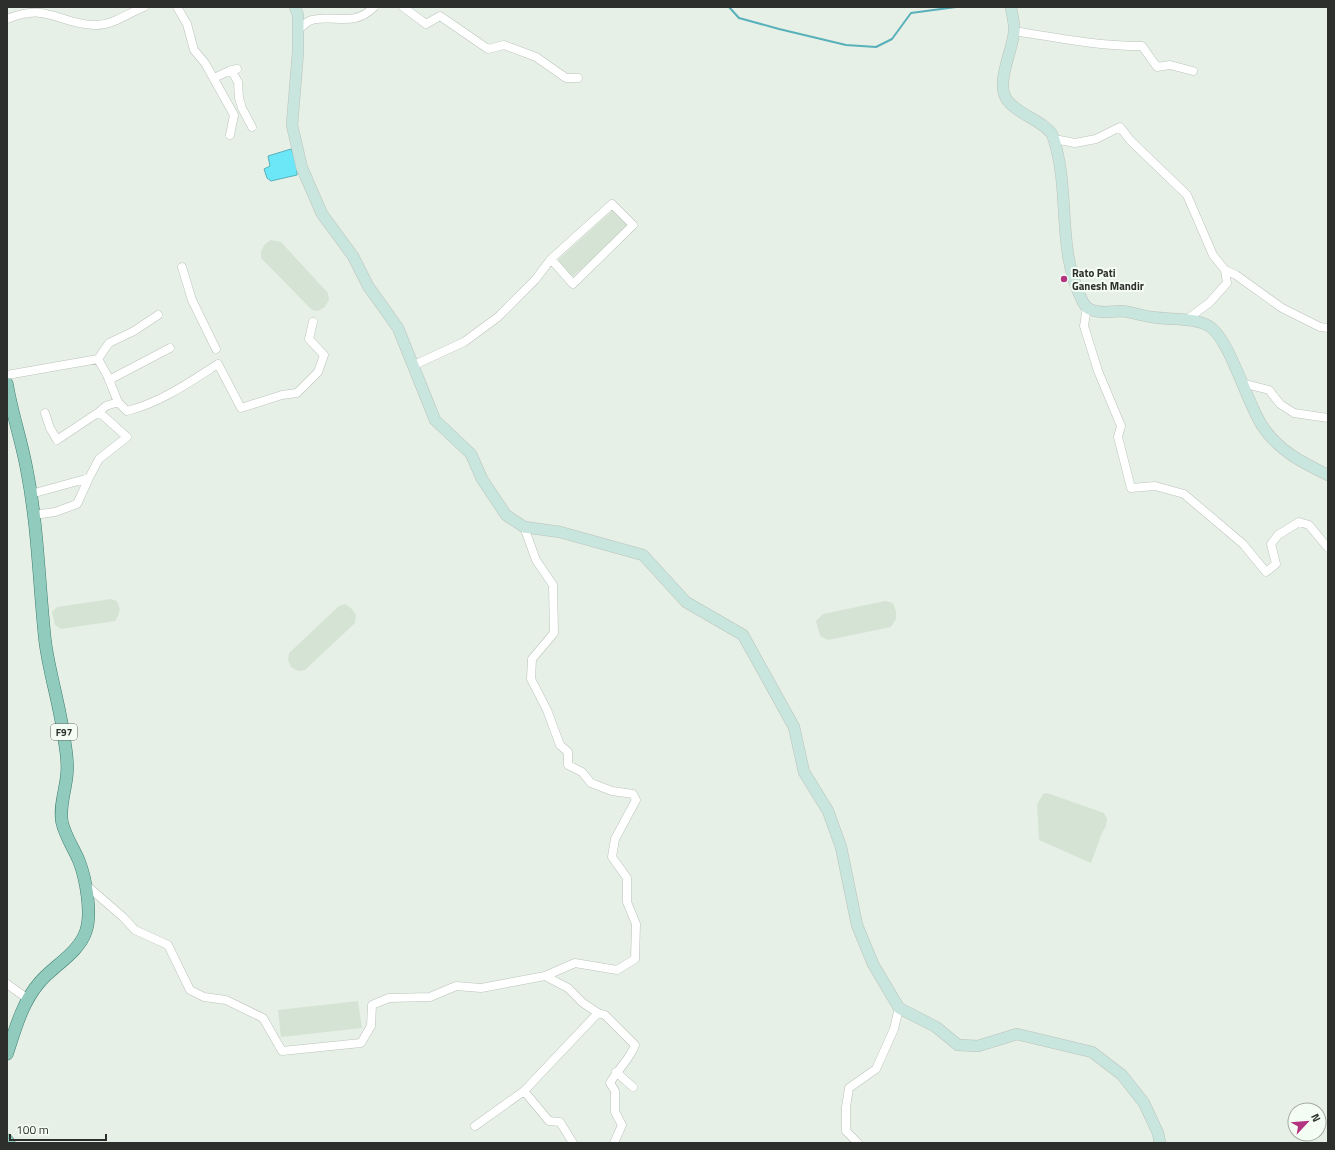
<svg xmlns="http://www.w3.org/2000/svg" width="1335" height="1150" viewBox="0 0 1335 1150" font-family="'Titillium Web',sans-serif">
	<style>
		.built { fill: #d5e3d4 }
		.water { fill: #6be7f7; stroke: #58b0ba }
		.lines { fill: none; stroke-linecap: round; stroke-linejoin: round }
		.stream { stroke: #58b0ba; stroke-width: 2 }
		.minor-casing { stroke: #bbc3bb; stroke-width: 9 }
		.secondary-casing { stroke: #bbc3bb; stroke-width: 12 }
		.primary-casing { stroke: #3d7e6e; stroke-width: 13 }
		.minor { stroke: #fff; stroke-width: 8 }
		.secondary { stroke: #c8e5de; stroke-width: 11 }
		.primary { stroke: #90cbbe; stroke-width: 12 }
		.poi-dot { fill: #b2337f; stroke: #f4fdf4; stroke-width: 1.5 }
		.labels { text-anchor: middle; stroke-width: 4; stroke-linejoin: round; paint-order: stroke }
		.shield { fill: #f4fdf4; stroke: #686d68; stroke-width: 1 }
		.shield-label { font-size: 10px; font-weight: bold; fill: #2c2f2c }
		.poi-label { font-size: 11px; font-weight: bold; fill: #2c2f2c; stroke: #f4fdf4; text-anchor: start }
	</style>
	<rect width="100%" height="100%" fill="#e7f0e6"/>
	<path class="built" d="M614,209L629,226L572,277L557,261Z
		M271,240L281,242L328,293L329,300L325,307L318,311L312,310L261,258V251L265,244Z
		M111,599L117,601L120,609L118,616L115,621L61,629L55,625L52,612L57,607Z
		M885,601L893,603L896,611V619L891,627L828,640L820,636L816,621L823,614Z
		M345,604L352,609L356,615L355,623L305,670L298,671L291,667L288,660L289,653L339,606Z
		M1047,793L1104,813L1107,819L1106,826L1102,833L1091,863L1039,840L1037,805L1043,794Z
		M358,1001L362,1028L281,1037L278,1010Z"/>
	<path class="water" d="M291,149L297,162V175L271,181L267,178L264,169L270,166L268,156Z"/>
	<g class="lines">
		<path class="stream" d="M729,7L739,18L779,29L846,45L876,47L892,39L911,13L956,7"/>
		<defs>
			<path id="minor" d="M177,7L187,24L194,50L205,63L234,115L230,135
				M403,7L426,24L440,16L488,49L504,45L536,57L566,78H578
				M7,19C49,2 57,24 94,25C112,26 128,13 144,7
				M299,29C303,26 307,21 312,20C335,14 353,28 374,7
				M1014,31C1057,38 1099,46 1142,46L1157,67L1170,65L1193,71
				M237,69L231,70L238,82L239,98L242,108L252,127
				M214,78L231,70
				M1054,139L1075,143L1096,139L1120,127L1130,140L1187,195L1213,255L1225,270L1227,283L1209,303L1186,320
				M182,267L192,300L216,349
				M1225,270L1236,275L1282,308L1320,327L1328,328
				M1087,307L1084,326L1098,371L1121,426L1118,437L1131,488L1155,486L1184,494L1243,544L1266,572L1276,564L1271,544L1278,535L1299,522L1309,525L1328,548
				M98,359L109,343L134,331L158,315
				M412,366L464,342L498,317L535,280L551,259L612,204L633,225L573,284L551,259
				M7,375L98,359L107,375L118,402L127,411C160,403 190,382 218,364L241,408L282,395L297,393L318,372L324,355L309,339L313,322
				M109,380L170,348
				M1242,383L1269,390L1280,404L1294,413L1328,418
				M99,412L106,406L118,402
				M45,413L50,428L57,440L99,412L127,437L99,459L89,478
				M31,494L89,478L77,504L55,512L34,515
				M86,885L123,917L135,930L168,945L190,990L204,997L226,1000L263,1018L282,1051L361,1043L371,1026L372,1005L389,998L430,997L456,986L481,988L545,976L575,963L617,970L635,959L636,924L627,902V878L612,857L615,839L636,800L633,794L612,791L591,783L582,772L568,765V752L560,745L547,710L531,679L532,659L554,633L553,585L536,560L524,527
				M545,976L568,988L583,1003L598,1013L605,1015L635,1045C630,1059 618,1069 610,1083L615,1091V1112L622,1125L614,1143
				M7,984L28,999
				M616,1072L633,1087
				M524,1091L549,1121L560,1122L573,1143
				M475,1126L524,1091L598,1013
				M858,1143L846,1131V1107L849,1088L876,1069L894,1029L899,1008"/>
			<path id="secondary" d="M295,7L298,15V52L292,125L302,168L322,214L353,256L368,286L398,328L435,420L471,454L482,479L506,515L524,527L560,532L643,555L686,602L743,635L794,727L804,772L828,811L841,847L857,925L873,964L899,1008L936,1027L958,1045L978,1046L1017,1034L1092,1052L1122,1075L1144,1103L1158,1133L1160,1143
				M1011,7C1012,15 1015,24 1014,32C1013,50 994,85 1008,101C1019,115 1043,121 1052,134C1072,189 1055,249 1083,302C1085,306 1088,309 1092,310C1101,314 1113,311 1122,311C1132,312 1142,316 1152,317C1169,320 1193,317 1209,326C1230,339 1247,404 1263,427C1279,451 1303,463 1328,475"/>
			<path id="primary" d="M7,384C12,414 22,442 27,471C38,527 39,584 45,640C49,673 60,705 64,738C66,749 68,762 67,773C66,789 59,806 62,822C65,836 74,849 79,861C86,879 92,913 86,931C79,953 53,966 39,983C22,1003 15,1030 7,1054
				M7,1140L9,1143"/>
		</defs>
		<use href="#minor" class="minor-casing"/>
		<use href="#secondary" class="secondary-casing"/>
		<use href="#primary" class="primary-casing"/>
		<use href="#minor" class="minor"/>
		<use href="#secondary" class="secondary"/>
		<use href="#primary" class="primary"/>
	</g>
	<circle class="poi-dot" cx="1064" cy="279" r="4"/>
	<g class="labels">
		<rect class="shield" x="51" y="724" width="26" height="16" rx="3"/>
		<g class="shield-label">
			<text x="64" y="736">F97</text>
		</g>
		<g class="poi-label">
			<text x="1072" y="277">Rato Pati<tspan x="1072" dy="13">Ganesh Mandir</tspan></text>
		</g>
	</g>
	<rect width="1335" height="1150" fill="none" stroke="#2c2f2c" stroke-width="16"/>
	<g transform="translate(1307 1122) rotate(64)"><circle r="19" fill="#f4fdf4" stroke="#a4aba4"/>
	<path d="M0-3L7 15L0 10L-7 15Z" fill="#b2337f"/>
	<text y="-6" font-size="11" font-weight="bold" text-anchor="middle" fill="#2c2f2c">N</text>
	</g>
	<path d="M10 1134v6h96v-6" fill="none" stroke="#2c2f2c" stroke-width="2"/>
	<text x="16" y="1134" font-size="12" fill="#2c2f2c" stroke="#f4fdf4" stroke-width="3" paint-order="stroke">100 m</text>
</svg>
